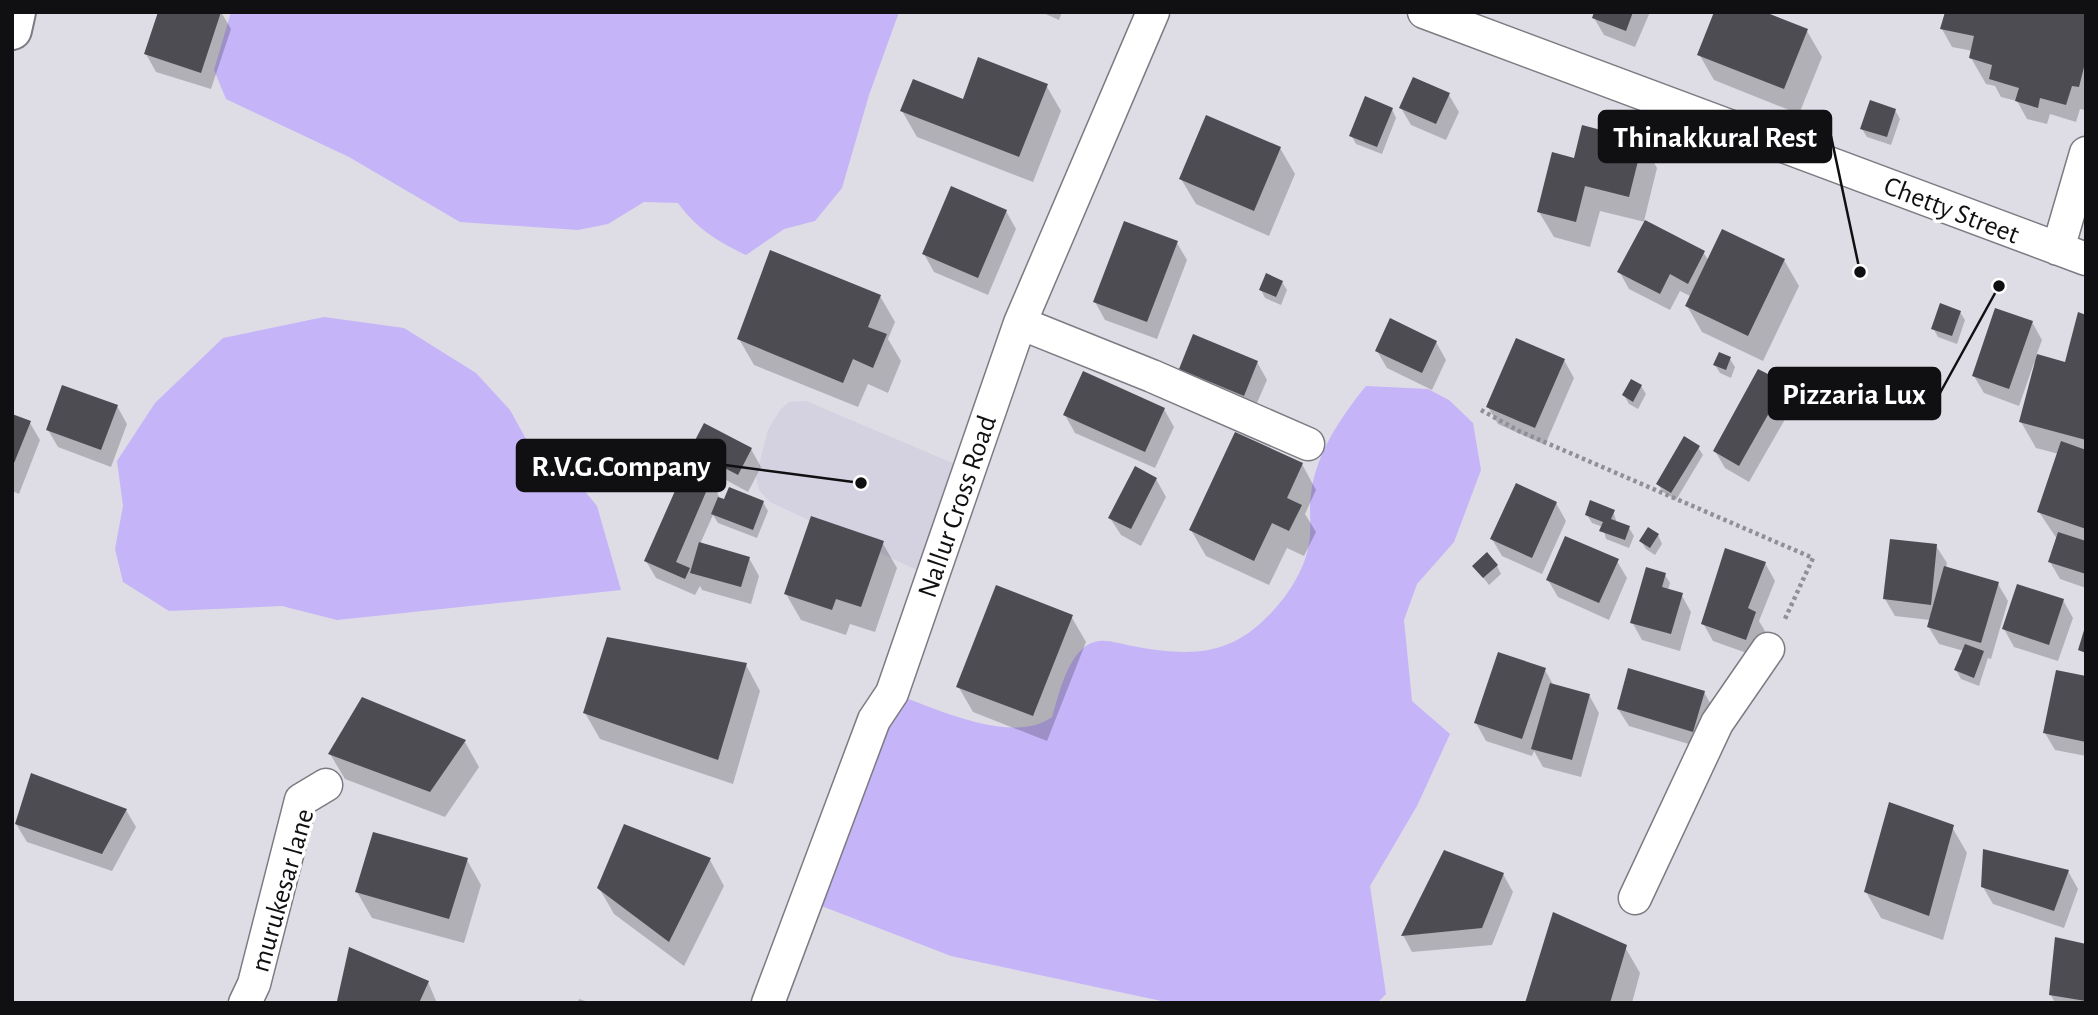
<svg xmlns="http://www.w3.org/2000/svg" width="2098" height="1015" viewBox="0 0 2098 1015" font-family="'Alegreya Sans',sans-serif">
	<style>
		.built { fill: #d4d1e0 }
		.green { fill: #c5b4f8 }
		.shadow { fill: #0003 }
		.building { fill: #4d4c52 }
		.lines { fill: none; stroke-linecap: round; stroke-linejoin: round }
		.minor-casing { stroke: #7c7b82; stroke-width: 35 }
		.tertiary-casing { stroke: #7c7b82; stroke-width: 42 }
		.path { stroke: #908f95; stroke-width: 4.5; stroke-dasharray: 3.5 3.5; stroke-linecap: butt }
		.minor { stroke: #fff; stroke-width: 32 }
		.tertiary { stroke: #fff; stroke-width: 38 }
		.labels { text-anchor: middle; stroke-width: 7; stroke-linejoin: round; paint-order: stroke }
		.street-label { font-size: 28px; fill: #100f12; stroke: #fff }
		.leader { fill: none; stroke: #100f12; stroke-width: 2.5 }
		.callout-dot { fill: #100f12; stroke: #fff; stroke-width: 2.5 }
		.callout { fill: #100f12; stroke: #100f12; stroke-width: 2.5 }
		.callout-label { font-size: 30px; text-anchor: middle; font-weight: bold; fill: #fff }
	</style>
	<rect width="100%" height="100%" fill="#dedde5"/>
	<path class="built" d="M806,401L969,470L932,577L770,502L759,490L756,477L768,430L780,410L789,402Z"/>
	<path class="green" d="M231,12H899L869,95L842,188L815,221L784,229L746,255C717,241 697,229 678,203L644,202L608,224L578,230L460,222L349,157L226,99L214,70Z
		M324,317L404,328L476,373L510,410L531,448L568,471L597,506L621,590L337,620L282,606L169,611L123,582L115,549L123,506L117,461L155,403L223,338Z
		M1366,386L1428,389L1449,400L1473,423L1481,470L1454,542L1417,584L1404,620L1412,701L1450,734L1417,806L1370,886L1386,994L1377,1003H1171L951,956L806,900L892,693C936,708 1011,746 1052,717C1059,695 1066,660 1086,646C1100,636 1116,643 1132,646C1187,656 1228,658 1269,615C1289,595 1308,565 1310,536C1311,522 1309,507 1311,494C1316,453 1341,417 1366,386Z"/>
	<path class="shadow" d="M160,12H221L231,29L211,89L156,72L146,54Z
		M1041,12H1062L1059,20Z
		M1596,12H1650L1635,47L1604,35L1594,18Z
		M2086,12V110L2080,109L2076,122L2050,114L2047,124L2027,119L2017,101L2001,97L1995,86L1986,84L1971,58L1973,51L1952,47L1942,29Z
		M1807,31L1822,57L1799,114L1714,80L1699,54Z
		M1046,85L1061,111L1033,182L917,137L902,111Z
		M1449,95L1459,112L1446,140L1411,125L1401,108Z
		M1392,109L1396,118L1382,154L1356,144L1351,135Z
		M1895,110L1900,119L1891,145L1867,137L1862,129Z
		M1642,142L1657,168L1644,221L1703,252L1709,261L1784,260L1799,286L1763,361L1702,332L1687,306L1692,297L1680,291L1670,310L1629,289L1619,271L1645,222L1600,211L1590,247L1554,237L1539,212L1575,160Z
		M1280,148L1295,174L1269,236L1196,204L1181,179Z
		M1006,211L1016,229L988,295L934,272L924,254Z
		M1177,243L1187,260L1157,339L1105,320L1095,302Z
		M1282,282L1287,290L1281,305L1265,298L1261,290Z
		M880,296L895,322L888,339L901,361L888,393L868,384L858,407L754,365L739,339Z
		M1960,312L1965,320L1957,344L1938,337L1933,328Z
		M2086,316V588L2060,579L2050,562L2057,539L2039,512L2059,454L2036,448L2021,422L2037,364L2034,363L2019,406L1984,393L1974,376L2032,322L2042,340L2036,356L2066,364Z
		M1436,342L1446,360L1432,390L1387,368L1377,351Z
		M1730,359L1735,367L1731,378L1720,373L1715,365Z
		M1564,360L1574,378L1545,445L1498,424L1488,407Z
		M1257,362L1267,380L1253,412L1191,386L1181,369Z
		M1785,384L1795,402L1749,482L1725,468L1715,451Z
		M1641,386L1646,394L1638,409L1629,404L1624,395Z
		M117,406L127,424L111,467L58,447L48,430Z
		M1164,409L1174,427L1155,468L1075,433L1065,415Z
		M12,416L30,423L40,440L19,494L12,491Z
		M1698,447L1703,455L1676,500L1663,492L1658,484Z
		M751,449L761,467L748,492L702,467L692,450Z
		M1302,464L1316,490L1305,514L1316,532L1304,556L1287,548L1269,585L1206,556L1191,530Z
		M711,479L720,499L763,502L768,511L757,538L718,523L713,515L700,544L749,558L759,576L751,604L702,590L700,586L695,595L656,578L646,561Z
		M1156,479L1166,497L1141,546L1121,535L1110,518Z
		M1556,503L1566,521L1542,574L1502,556L1492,539Z
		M1613,511L1617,523L1629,528L1634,536L1629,548L1606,539L1603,527L1592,523L1587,515Z
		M1658,535L1662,544L1655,555L1646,549L1641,541Z
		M882,542L897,568L875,632L850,624L846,635L801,620L786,594Z
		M1936,546L1947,563L1946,569L1998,584L2008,601L1991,659L1988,658L1979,686L1961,679L1956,670L1964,651L1939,644L1928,626L1930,620L1895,616L1885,599Z
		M1617,561L1627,578L1609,620L1558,597L1548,580Z
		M1765,563L1775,581L1759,621L1765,631L1755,656L1713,641L1703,623Z
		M1474,566H1497L1501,574L1489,585Z
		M1665,575L1670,583L1668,590L1681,594L1691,612L1680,651L1642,640L1632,622Z
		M2063,600L2073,618L2058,661L2014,647L2004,629Z
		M1071,616L1086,642L1047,741L973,712L958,686Z
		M746,665L760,691L733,784L600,739L585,713Z
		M1545,670L1554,686L1589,695L1599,713L1581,777L1543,767L1534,751L1532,756L1486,741L1476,723Z
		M2086,678V756L2055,750L2045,733Z
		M1704,692L1714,710L1702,748L1629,726L1618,709Z
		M465,742L479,767L445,817L345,779L330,754Z
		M126,810L136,827L112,871L27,842L16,824Z
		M1952,827L1967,853L1943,940L1881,918L1866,892Z
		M467,860L481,885L464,943L372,918L357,892Z
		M710,860L724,886L684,966L614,914L599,888Z
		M2068,871L2078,889L2064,928L1993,904L1983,887Z
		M1503,874L1513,892L1492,945L1412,952L1403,935Z
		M2086,946V1003H2055L2051,995Z
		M1625,947L1640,973L1632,1003H1527Z
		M428,982L437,1003L339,1001Z
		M579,999L592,1003H578Z"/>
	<path class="building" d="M158,12H221L201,73L144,54Z
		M1594,12H1633L1626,31L1592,18Z
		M1714,12H1765L1808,29L1784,89L1697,55Z
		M1945,12H2086V59L2079,87L2072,86L2066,105L2040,98L2038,108L2015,101L2019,88L1989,79L1992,65L1969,58L1974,36L1940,29Z
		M978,57L1048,84L1019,157L900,111L913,79L963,99Z
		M1413,77L1450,93L1436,124L1399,108Z
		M1365,96L1393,108L1377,147L1349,136Z
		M1870,100L1896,109L1887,137L1860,129Z
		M1206,115L1281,147L1254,211L1179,179Z
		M1582,125L1643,141L1629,197L1585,186L1576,222L1537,212L1552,152L1574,158Z
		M951,186L1007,210L978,278L922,254Z
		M1645,220L1705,251L1688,284L1670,274L1660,294L1617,272Z
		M1124,221L1178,241L1147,322L1093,302Z
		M1722,229L1785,259L1748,336L1685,306Z
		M770,250L881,295L868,327L887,334L873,368L853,359L843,383L737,339Z
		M1266,273L1283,281L1276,297L1259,290Z
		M1940,303L1961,311L1952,336L1931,329Z
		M1995,308L2033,321L2009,389L1972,376Z
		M2078,312L2086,315V440L2019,422L2037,354L2065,362Z
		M1390,318L1437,341L1422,373L1375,351Z
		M1193,334L1258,361L1244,396L1179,369Z
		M1516,338L1565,359L1535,428L1486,407Z
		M1719,352L1731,357L1726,370L1713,365Z
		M1758,369L1786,383L1739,466L1713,451Z
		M1083,371L1165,408L1145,452L1063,415Z
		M1631,379L1642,385L1633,402L1622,395Z
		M62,385L118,405L101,450L46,430Z
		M12,414L31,421L12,468Z
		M704,423L752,448L738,475L690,450Z
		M1235,432L1303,463L1287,498L1302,505L1289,531L1272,523L1254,561L1189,530Z
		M1684,436L1700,446L1671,493L1656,484Z
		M2061,441L2086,450V529L2037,512Z
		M686,466L712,478L676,562L690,568L685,579L644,561Z
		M1135,466L1157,478L1131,529L1108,518Z
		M1516,483L1557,502L1532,558L1490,539Z
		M729,487L764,501L753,530L711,514L718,497L724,499Z
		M1590,500L1615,510L1611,519L1630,526L1625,540L1599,531L1603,522L1585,515Z
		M811,516L884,541L861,607L836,599L832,610L784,594Z
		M1648,527L1659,534L1650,548L1639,541Z
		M2058,532L2086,541V574L2048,562Z
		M1565,536L1619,559L1599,603L1546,580Z
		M1890,539L1937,544L1931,605L1883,599Z
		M699,542L750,557L741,587L690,573Z
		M1725,548L1766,562L1748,608L1756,612L1746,640L1701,624Z
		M1487,552L1498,565L1483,578L1472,566Z
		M1944,566L1999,582L1981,643L1927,627Z
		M1646,567L1666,573L1662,587L1683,593L1671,634L1630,623Z
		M2017,584L2064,599L2049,645L2002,629Z
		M996,585L1073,615L1033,716L956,687Z
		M2085,627H2086V653L2078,650Z
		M607,637L747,663L718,760L583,713Z
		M1965,644L1984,651L1974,678L1954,670Z
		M1498,652L1546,668L1522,739L1474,723Z
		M1628,668L1705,691L1693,732L1617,709Z
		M2056,670L2086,676V742L2043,733Z
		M1550,683L1590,694L1572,760L1531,749Z
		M362,697L466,740L430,792L328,754Z
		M31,773L127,809L102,854L15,824Z
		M1889,802L1954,825L1929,916L1864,892Z
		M624,824L711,858L669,942L597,888Z
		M373,832L468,858L449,919L355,892Z
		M1983,849L2069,870L2054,911L1981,887Z
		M1444,850L1504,873L1482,928L1401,936Z
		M1553,912L1627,945L1610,1003H1525Z
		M2055,937L2086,944V1001L2049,995Z
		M349,947L429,981L419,1003L337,1001Z"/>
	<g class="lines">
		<defs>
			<path id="minor" d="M1424,12L2086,259
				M2058,249L2086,153
				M1020,323L1152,376L1308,444
				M1635,898L1717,723L1768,649
				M245,1003L254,984L301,800L326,785
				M768,1003L874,720L892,693L1020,323L1153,12"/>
			<path id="tertiary" d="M12,30L16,12"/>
		</defs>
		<use href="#minor" class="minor-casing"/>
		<use href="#tertiary" class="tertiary-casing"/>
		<path class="path" d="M1481,410L1519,431L1813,558L1784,621"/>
		<use href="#minor" class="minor"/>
		<use href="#tertiary" class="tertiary"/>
	</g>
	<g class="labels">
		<g class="street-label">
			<text transform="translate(1952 209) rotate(21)" y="10">Chetty Street</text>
			<text transform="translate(956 506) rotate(-71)" y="10">Nallur Cross Road</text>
			<text transform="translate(281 890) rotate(-74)" y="10">murukesar lane</text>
		</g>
	</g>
	<path class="leader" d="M1860 272L1831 136M1999 286L1940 393M861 483L725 465"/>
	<g class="callout-dot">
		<circle cx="1860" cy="272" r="7"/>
		<circle cx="1999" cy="286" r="7"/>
		<circle cx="861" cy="483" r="7"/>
	</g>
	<g class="callout">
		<rect x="1599" y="111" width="232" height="51" rx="7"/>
		<rect x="1769" y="368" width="171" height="51" rx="7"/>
		<rect x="517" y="440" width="208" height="51" rx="7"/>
	</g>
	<g class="callout-label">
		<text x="1715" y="147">Thinakkural Rest</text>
		<text x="1854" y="404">Pizzaria Lux</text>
		<text x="621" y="476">R.V.G.Company</text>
	</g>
	<rect width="2098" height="1015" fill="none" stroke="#100f12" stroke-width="28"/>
</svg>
